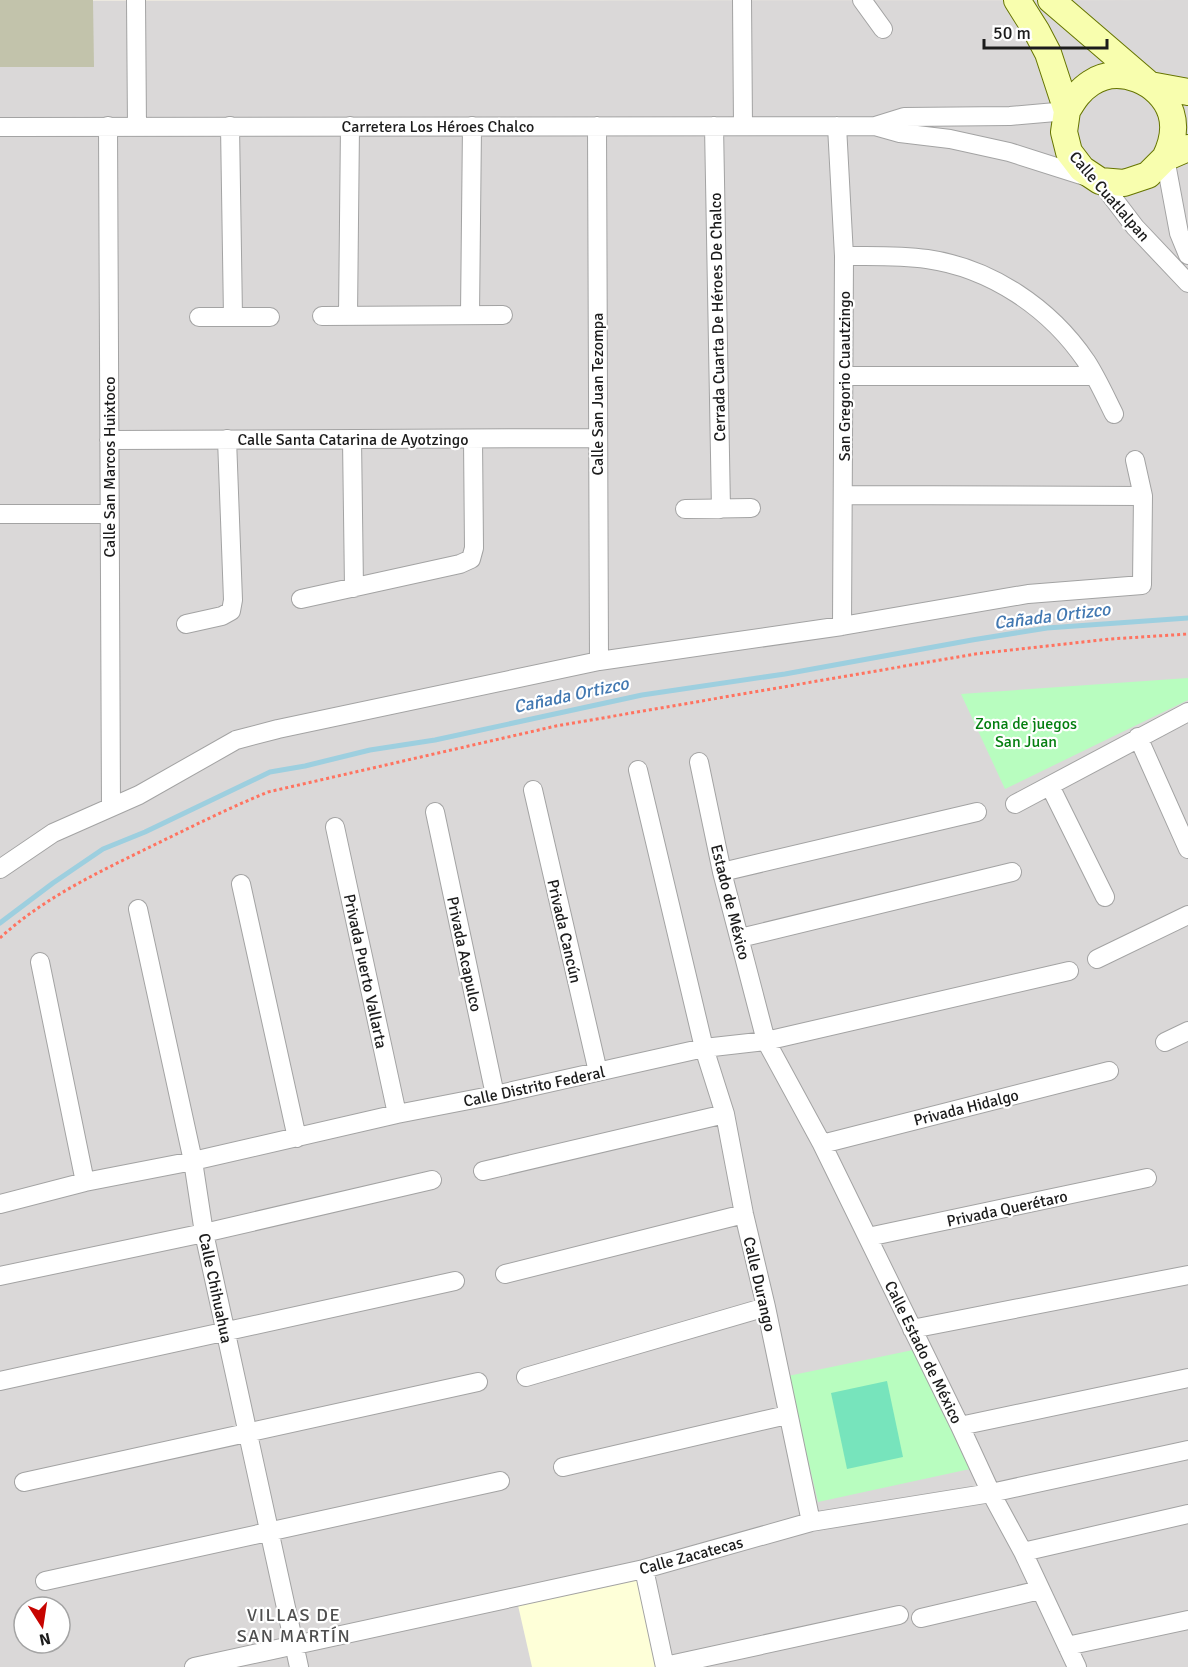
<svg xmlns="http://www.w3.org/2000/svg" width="1188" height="1667" viewBox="0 0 1188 1667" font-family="Signika,sans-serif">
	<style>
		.residential { fill: #dad8d8; fill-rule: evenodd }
		.education { fill: #feffd8 }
		.construction { fill: #c2c3ab }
		.park { fill: #b8fdbf }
		.pitch { fill: #77e4bc }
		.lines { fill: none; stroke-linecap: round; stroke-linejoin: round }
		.stream { stroke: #9dcfdf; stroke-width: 5 }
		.street-casing { stroke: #a3a3a3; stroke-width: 20 }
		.secondary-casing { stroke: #667500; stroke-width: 28 }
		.path { stroke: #ff7360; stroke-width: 3; stroke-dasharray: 3 3; stroke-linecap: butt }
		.street { stroke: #fff; stroke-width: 18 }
		.secondary { stroke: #f8feae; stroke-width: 26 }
		.labels { text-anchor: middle; stroke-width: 4.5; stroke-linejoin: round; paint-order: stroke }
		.street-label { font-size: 16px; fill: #1c1c1c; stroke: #fff }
		.park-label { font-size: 16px; fill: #047f10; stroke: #fff }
		.water-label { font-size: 18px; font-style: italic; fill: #4278b1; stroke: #fff }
		.neighbourhood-label { font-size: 18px; letter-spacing: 1.5px; fill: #4f4f4f; stroke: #fff }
	</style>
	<rect width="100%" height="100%" fill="#eeeae0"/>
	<path class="residential" d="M1188,0V1667H0V1ZM24,1607H60V1643H24Z"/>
	<path class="education" d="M638,1574L659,1667H532L517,1601Z"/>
	<path class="construction" d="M0,0H93L94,67H0Z"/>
	<path class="park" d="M1188,678V700L1005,789L961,694Z
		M913,1350L970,1469L818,1502L788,1376Z"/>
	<path class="pitch" d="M887,1381L903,1457L847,1469L831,1393Z"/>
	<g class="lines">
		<path class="stream" d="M0,923L53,883L103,849L145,832L270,772L305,766L370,750L435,740L642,695L785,674L972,640L1047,628L1188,618"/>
		<defs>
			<path id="street" d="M136,0L137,127
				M742,0L743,126
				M862,0L883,29
				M108,126L111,807
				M230,126L233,317
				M597,126L599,661
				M714,126L721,509
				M837,126L844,256L842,626
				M875,126L900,133L950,139L1009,152L1100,181L1135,227L1188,283
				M0,127L875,126L904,117L1010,116L1067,111
				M1165,158L1179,233L1188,255
				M844,256C872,256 900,255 927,259C991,268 1050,308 1086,361C1097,378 1105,396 1114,414
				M470,315L472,126
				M322,316L503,315
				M348,316L350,126
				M199,317H270
				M844,376H1094
				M352,439L354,588
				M109,440L597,438
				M844,495L1143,496
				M685,509L751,508
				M0,514H109
				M301,599L460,564L471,559L474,548L473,439
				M186,624L222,616L231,611L233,600L227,439
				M1138,737L1188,849
				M699,762L722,872L766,1041L822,1144L960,1426L991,1493L1023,1552L1077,1667
				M638,770L704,1048L725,1114L744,1214L766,1307L811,1522
				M1050,786L1105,897
				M533,790L598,1072
				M1015,804L1188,712
				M435,812L495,1095
				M335,827L397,1114
				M0,869L53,833L139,795L236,740L278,729L599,661L842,626L1028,594L1142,585L1143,496L1135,460
				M722,872L977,812
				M241,884L297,1138
				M138,909L193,1161L204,1233L299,1667
				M740,938L1012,872
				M1097,959L1188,915
				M40,962L85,1182
				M1165,1042L1188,1031
				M822,1144L1109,1071
				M483,1171L725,1114
				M0,1204L85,1182L193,1161L397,1114L495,1095L704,1048L766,1041L1069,971
				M868,1237L1147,1178
				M505,1274L744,1214
				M0,1276L204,1233L432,1180
				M912,1329L1188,1275
				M526,1377L766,1307
				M0,1381L455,1281
				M960,1426L1188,1378
				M563,1467L787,1415
				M24,1482L478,1382
				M1023,1552L1188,1514
				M644,1569L665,1667
				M45,1581L500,1481
				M921,1618L1040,1590
				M1067,1646L1188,1620
				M665,1666L899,1615
				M194,1667L644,1569L811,1522L991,1493L1188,1450"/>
			<path id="secondary" d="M1017,0L1037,32L1048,53L1067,111L1064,132L1069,152L1082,169L1100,181L1124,183L1148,175L1165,158L1188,148
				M1051,0L1150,85L1188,92
				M1067,111C1074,99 1080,90 1091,83C1119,64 1161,82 1171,113C1176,129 1172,144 1165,158"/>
		</defs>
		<use href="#street" class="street-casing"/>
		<use href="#secondary" class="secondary-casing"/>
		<path class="path" d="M0,938C43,898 99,872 152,846C191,827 229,808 268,792L556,726L975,654L1110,639L1188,634"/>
		<use href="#street" class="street"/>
		<use href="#secondary" class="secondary"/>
	</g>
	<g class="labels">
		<g class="street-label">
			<text x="438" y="132">Carretera Los Héroes Chalco</text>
			<text transform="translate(1110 196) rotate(49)" y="6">Calle Cuatlalpan</text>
			<text transform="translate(717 317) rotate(-91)" y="6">Cerrada Cuarta De Héroes De Chalco</text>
			<text transform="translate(844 376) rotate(-90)" y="6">San Gregorio Cuautzingo</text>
			<text transform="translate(597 394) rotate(-90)" y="6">Calle San Juan Tezompa</text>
			<text x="353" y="445">Calle Santa Catarina de Ayotzingo</text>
			<text transform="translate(109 467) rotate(-90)" y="6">Calle San Marcos Huixtoco</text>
			<text transform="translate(731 902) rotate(76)" y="6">Estado de México</text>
			<text transform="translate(565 931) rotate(77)" y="6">Privada Cancún</text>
			<text transform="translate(465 954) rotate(78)" y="6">Privada Acapulco</text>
			<text transform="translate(366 971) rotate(78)" y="6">Privada Puerto Vallarta</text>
			<text transform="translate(534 1086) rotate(-12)" y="6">Calle Distrito Federal</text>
			<text transform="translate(966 1107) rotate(-14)" y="6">Privada Hidalgo</text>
			<text transform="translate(1007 1208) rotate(-12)" y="6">Privada Querétaro</text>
			<text transform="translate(760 1284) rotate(77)" y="6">Calle Durango</text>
			<text transform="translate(216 1288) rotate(78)" y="6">Calle Chihuahua</text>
			<text transform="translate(924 1352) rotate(64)" y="6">Calle Estado de México</text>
			<text transform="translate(691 1555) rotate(-15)" y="6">Calle Zacatecas</text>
		</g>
		<g class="park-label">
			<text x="1026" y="729">Zona de juegos<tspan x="1026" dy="18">San Juan</tspan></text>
		</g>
		<g class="water-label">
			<text transform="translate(1052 616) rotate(-7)" y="6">Cañada Ortizco</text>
			<text transform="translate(571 695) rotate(-12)" y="6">Cañada Ortizco</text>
		</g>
		<g class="neighbourhood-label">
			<text x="294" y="1621">VILLAS DE<tspan x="294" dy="21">SAN MARTÍN</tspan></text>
		</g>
	</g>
	<g transform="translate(42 1625) rotate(168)"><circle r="28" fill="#ffffff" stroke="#a4a4a4" stroke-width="1.5"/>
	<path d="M0-4.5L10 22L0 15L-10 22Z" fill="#c70400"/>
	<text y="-9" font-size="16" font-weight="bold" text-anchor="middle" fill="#1c1c1c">N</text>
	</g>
	<path d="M984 39v9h123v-9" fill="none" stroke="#1c1c1c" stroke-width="3"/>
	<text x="993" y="39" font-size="18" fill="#1c1c1c" stroke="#ffffff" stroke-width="4.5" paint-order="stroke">50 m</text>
</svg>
